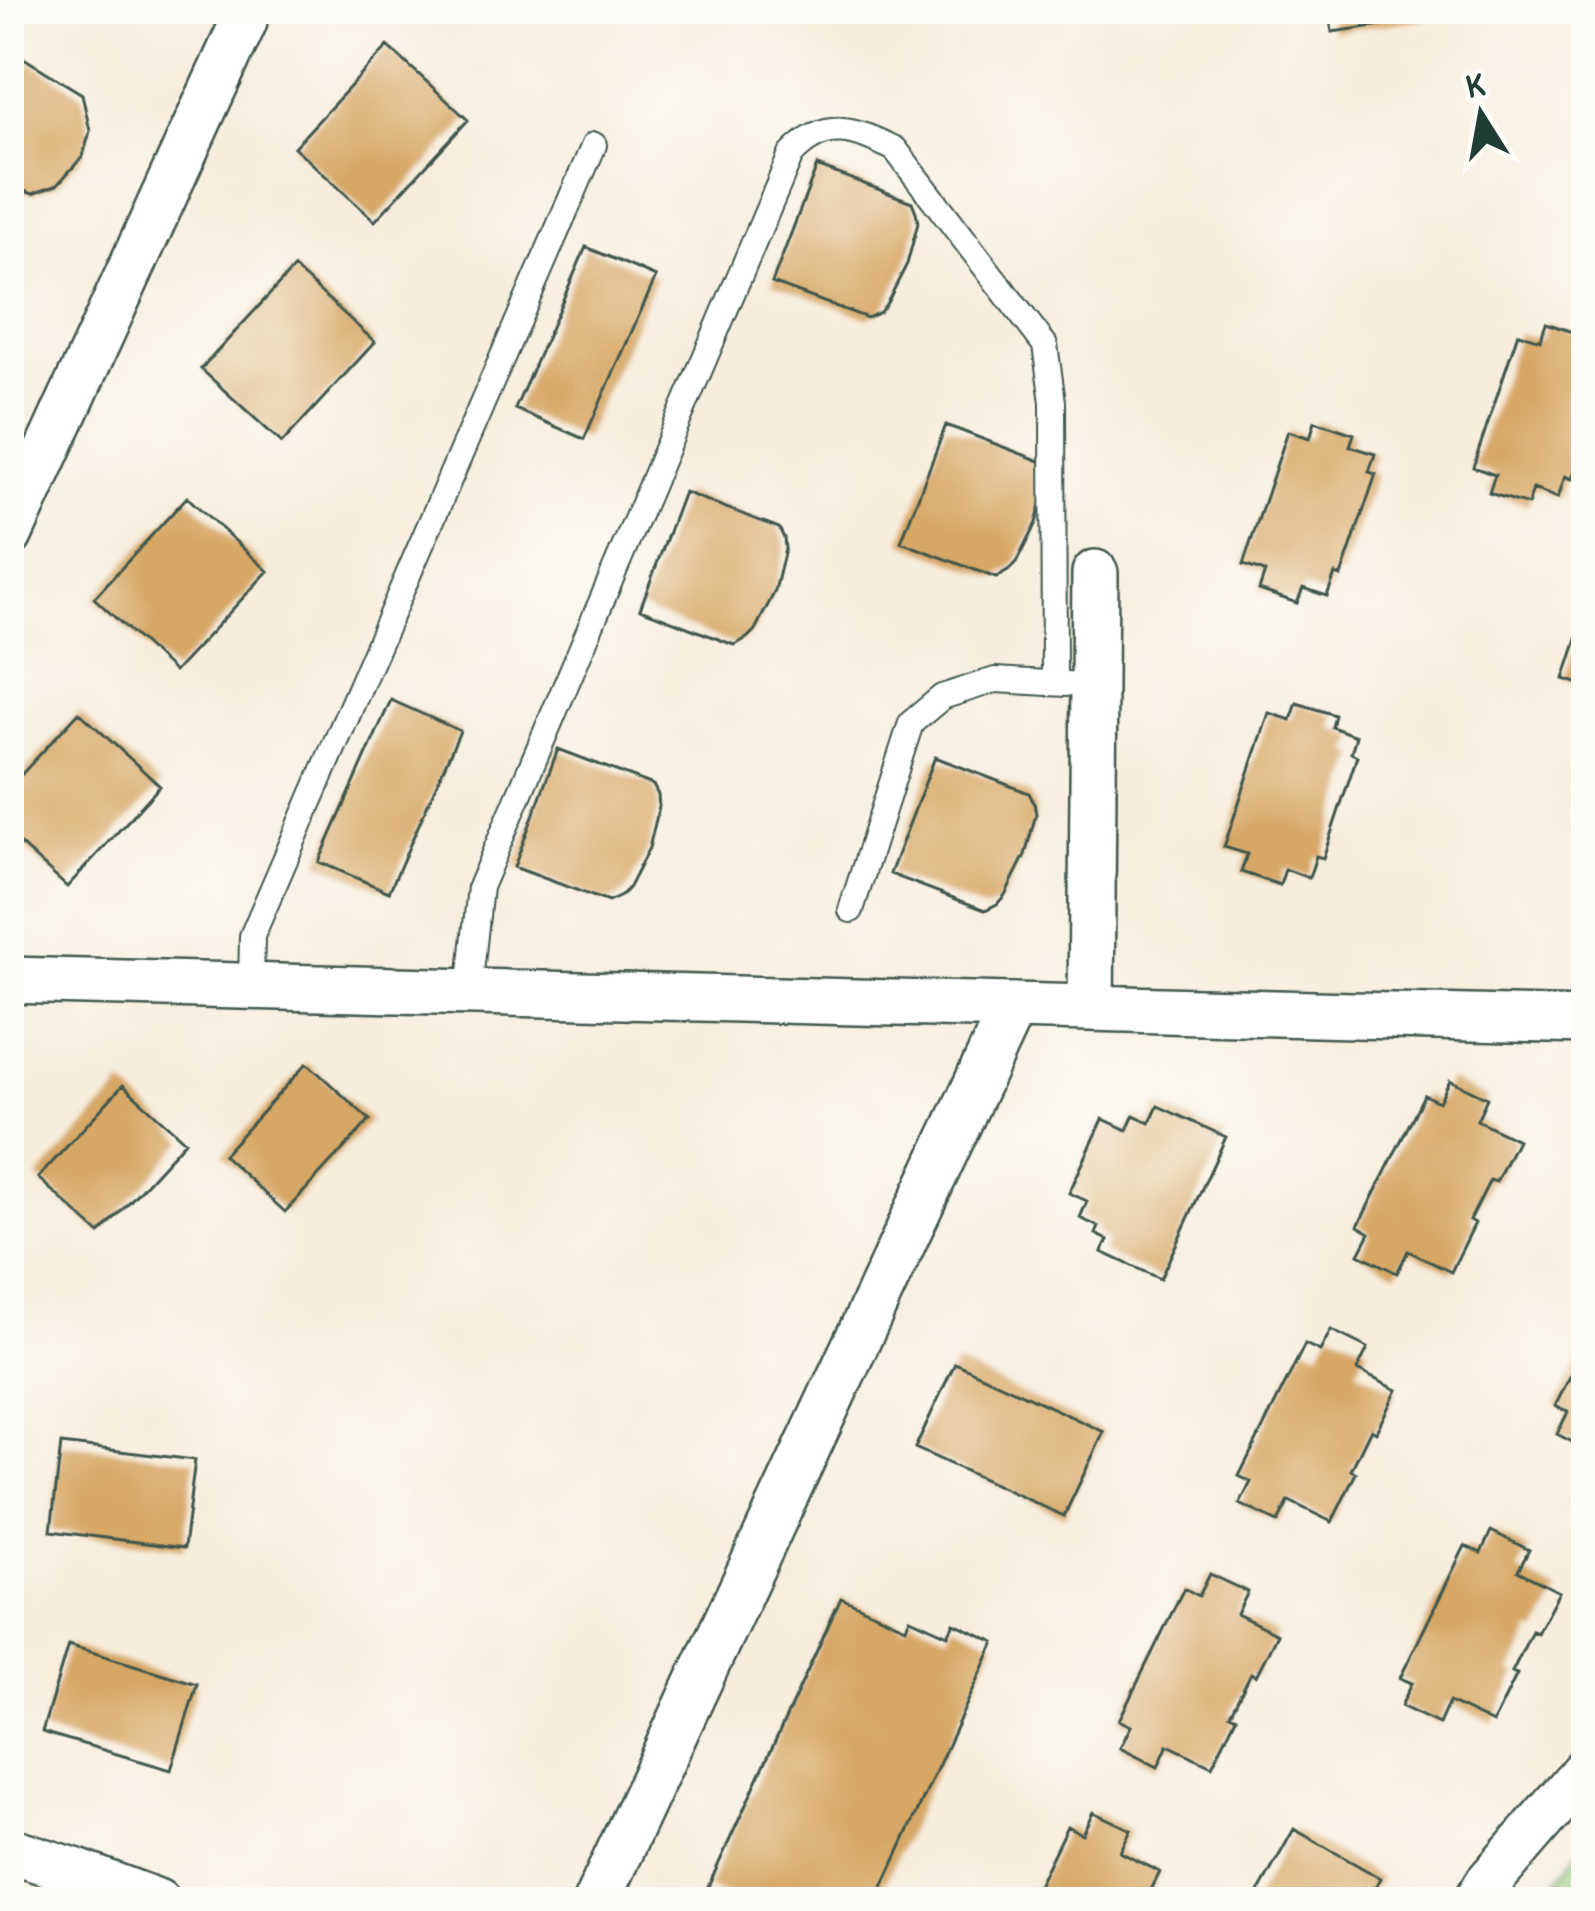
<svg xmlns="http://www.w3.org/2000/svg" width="1595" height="1911" viewBox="0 0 1595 1911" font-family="'Patrick Hand',sans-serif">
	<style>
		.green { fill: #96cd7f; stroke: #5a855a; stroke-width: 3 }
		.building { fill: #d7a765 }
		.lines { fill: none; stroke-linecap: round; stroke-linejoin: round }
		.service-casing { stroke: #3f574d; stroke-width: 28 }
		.minor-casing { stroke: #3f574d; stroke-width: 50 }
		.service { stroke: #fff; stroke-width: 24 }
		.minor { stroke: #fff; stroke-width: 45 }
	</style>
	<rect width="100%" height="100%" fill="#fdfcf7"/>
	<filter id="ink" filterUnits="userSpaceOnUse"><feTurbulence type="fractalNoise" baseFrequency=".00833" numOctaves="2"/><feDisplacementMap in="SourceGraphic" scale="24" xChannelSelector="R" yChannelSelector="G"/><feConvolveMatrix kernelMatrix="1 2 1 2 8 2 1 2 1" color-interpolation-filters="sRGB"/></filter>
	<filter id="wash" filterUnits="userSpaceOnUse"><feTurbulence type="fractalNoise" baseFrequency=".004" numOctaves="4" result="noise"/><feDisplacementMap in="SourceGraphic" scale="48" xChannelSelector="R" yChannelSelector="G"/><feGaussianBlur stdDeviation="2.7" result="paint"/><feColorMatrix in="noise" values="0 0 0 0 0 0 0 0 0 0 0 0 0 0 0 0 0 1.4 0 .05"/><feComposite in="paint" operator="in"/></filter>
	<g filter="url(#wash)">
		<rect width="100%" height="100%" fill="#f7eddc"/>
		<path class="green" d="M1586,1840V1902H1543Z"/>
		<g id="blocks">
			<path class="building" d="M1328,9H1423L1425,19L1332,32Z
				M388,46L468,120L375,221L294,147Z
				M9,49L82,94L90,131L83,156L57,185L33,194L9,186Z
				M817,166L912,202L916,212L918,223L907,264L887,303L880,312L867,318L772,283Z
				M586,247L656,277L584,439L515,409Z
				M294,268L375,342L282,443L201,369Z
				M1546,323L1584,336L1580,347L1586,349V436L1572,479L1565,476L1558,498L1533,489L1528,505L1489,493L1495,475L1473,467L1518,333L1540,340Z
				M1315,421L1354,434L1350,446L1375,454L1369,472L1376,474L1341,576L1335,574L1327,596L1303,588L1297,603L1259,590L1265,572L1243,565L1288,431L1310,438Z
				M946,425L1040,461L1045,471L1047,482L1036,523L1016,563L1008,571L996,578L901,542Z
				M684,492L779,528L784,538L785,549L775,591L755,630L747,638L734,645L640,609Z
				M187,497L268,571L174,672L94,598Z
				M1585,615H1586V686L1564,679Z
				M391,700L460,731L389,892L319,862Z
				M1297,703L1335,715L1332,727L1356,736L1351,753L1357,756L1323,858L1316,856L1309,878L1285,869L1280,885L1241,872L1247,854L1224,847L1269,713L1291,720Z
				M79,712L160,786L67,887L9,834V788Z
				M558,749L653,785L658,795L659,807L649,848L629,887L621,896L608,902L514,867Z
				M935,757L1029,793L1034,803L1036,814L1025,855L1005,895L997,904L985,910L890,874Z
				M307,1063L370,1120L285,1212L223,1155Z
				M1450,1080L1487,1098L1477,1120L1517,1140L1496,1182L1490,1180L1470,1220L1475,1223L1451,1272L1408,1251L1397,1273L1359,1254L1370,1233L1358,1226L1424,1095L1439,1102Z
				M123,1085L185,1141L100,1234L38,1178Z
				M1158,1106L1226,1137L1160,1279L1102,1252L1108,1240L1096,1234L1099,1227L1080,1218L1087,1201L1069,1193L1103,1119L1127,1130L1134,1115L1150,1123Z
				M1331,1330L1368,1348L1357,1370L1397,1390L1376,1432L1371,1429L1351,1470L1356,1473L1332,1522L1289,1501L1278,1522L1240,1504L1251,1482L1239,1476L1305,1344L1320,1351Z
				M1586,1345V1449L1557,1434L1568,1412L1555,1406Z
				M955,1363L1104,1432L1064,1516L915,1448Z
				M61,1444L195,1460L184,1548L51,1531Z
				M1491,1531L1529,1550L1518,1571L1559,1592L1537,1633L1532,1631L1512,1672L1517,1674L1493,1723L1449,1702L1439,1724L1401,1706L1412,1683L1400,1678L1465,1546L1481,1553Z
				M1210,1574L1248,1592L1237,1614L1277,1634L1256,1676L1251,1673L1230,1714L1236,1717L1212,1766L1168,1745L1158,1767L1120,1748L1131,1726L1119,1720L1184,1588L1199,1596Z
				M841,1598L906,1627L910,1618L948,1635L954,1623L995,1642L876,1902H742L708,1887Z
				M68,1645L197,1684L171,1770L42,1732Z
				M1093,1812L1131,1830L1120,1852L1160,1872L1145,1902H1030L1067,1826L1082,1834Z
				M1294,1829L1380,1878L1367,1902H1253Z"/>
		</g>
	</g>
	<g filter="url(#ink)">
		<use href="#blocks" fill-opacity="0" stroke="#3f574d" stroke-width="3"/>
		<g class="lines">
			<defs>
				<path id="service" d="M851,910L911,723L942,697L995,680L1066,684
					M251,986L252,936L594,145
					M469,992L480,887L791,155C826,117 855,130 895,149L1045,345L1053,402L1054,683"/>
				<path id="minor" d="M9,535L244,21
					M9,980L1586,1021
					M1091,1008L1095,573
					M9,1850L77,1872L157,1902
					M596,1902L1013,1006
					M1476,1902L1488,1883L1586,1769"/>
			</defs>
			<use href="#service" class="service-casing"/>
			<use href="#minor" class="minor-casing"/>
			<use href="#service" class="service"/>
			<use href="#minor" class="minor"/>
		</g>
	</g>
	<rect width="1595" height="1911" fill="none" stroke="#fdfcf7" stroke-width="48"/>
	<g transform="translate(1481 114) rotate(349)" stroke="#fdfcf7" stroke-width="9" paint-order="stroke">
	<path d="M0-9L21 45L0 30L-21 45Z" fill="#1f3d34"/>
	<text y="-18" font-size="33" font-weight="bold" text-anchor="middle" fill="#1f3d34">K</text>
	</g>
</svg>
